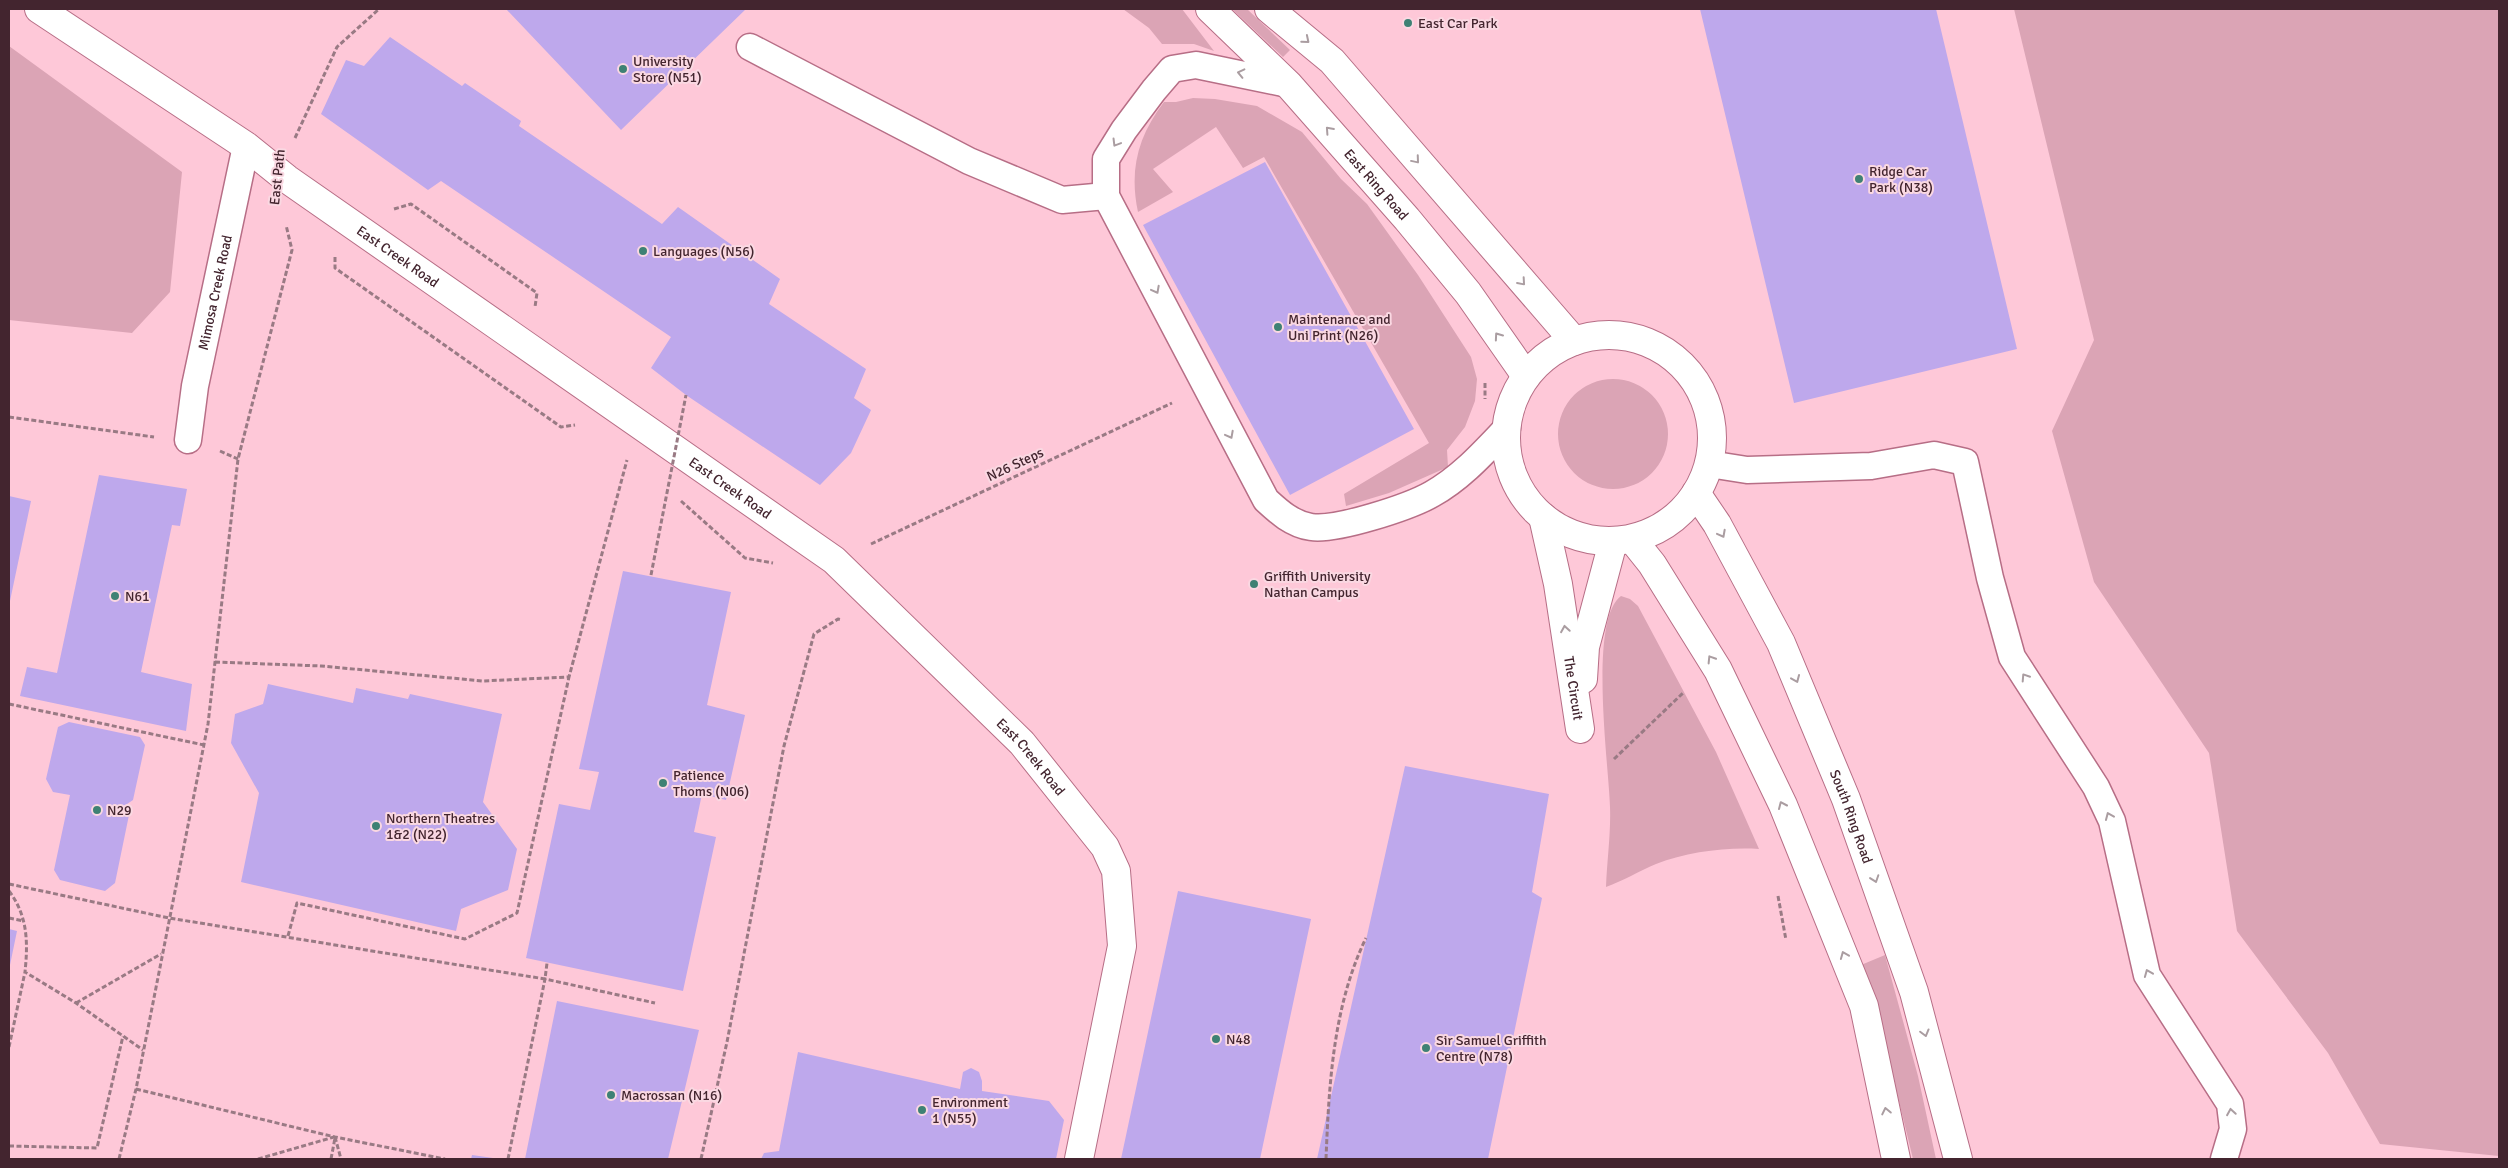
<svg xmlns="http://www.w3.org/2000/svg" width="2508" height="1168" viewBox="0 0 2508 1168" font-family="Signika,sans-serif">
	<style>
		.built { fill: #fec8d8 }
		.green { fill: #dba4b5 }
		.building { fill: #bea8ec }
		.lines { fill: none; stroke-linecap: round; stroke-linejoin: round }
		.lane-casing { stroke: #b76e86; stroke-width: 29 }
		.street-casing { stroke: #b76e86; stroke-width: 30 }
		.secondary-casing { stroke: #b76e86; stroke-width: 30 }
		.path { stroke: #997a84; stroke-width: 3; stroke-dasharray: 5 2.5; stroke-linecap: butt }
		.lane { stroke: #fff; stroke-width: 26 }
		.street { stroke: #fff; stroke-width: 28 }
		.secondary { stroke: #fff; stroke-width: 28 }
		.path-bridge { stroke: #997a84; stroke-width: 3; stroke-dasharray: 5 2.5; stroke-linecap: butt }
		.oneway { stroke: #aa9da1 }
		.poi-dot { fill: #3e8174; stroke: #fad8e2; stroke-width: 2 }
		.labels { text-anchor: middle; stroke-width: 4; stroke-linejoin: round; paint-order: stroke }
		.poi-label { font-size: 14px; fill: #43252f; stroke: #fad8e2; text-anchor: start }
		.street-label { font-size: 14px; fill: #43252f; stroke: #fad8e2 }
	</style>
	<rect width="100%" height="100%" fill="#fad8e2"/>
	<path class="built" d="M9,9H2499V1159H9Z"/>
	<path class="green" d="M1123,9H1182L1214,51L1194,44H1162L1149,28Z
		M1232,9H1247L1290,50L1283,57Z
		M2014,9H2499V1156L2380,1144L2328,1053L2237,931L2209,753L2094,582L2052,431L2094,340Z
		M9,46L182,172L170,292L132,333L9,320Z
		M1193,98L1215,99L1257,106L1302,132L1341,179L1367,204L1418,275L1471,357L1477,379L1475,401L1465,427L1447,450L1448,467L1389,493L1346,506L1344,494L1429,443L1264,157L1243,168L1216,127L1153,169L1173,192L1138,212C1129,170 1138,136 1164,102H1176Z
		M1558 434a55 55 0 1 1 110 0a55 55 0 1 1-110 0Z
		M1621,596L1630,599L1638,606L1716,752L1759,849C1726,847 1687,852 1656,864C1639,871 1623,881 1606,887C1607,861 1611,833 1610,807C1609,767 1588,620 1621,596Z
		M1885,955L1918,1076L1936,1159H1913L1878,1015L1861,965Z"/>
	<path class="building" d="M506,9H746L621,130Z
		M1700,9H1936L2017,349L1794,403Z
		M390,37L462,86L465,83L521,121L519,126L662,224L678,207L780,279L769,304L866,369L854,398L871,410L851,453L820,485L686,395L651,368L671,337L441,181L428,190L321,114L346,60L364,66Z
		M1265,162L1414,429L1290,495L1143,225Z
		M99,475L187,489L180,526L172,525L141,672L192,684L186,731L20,696L27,667L57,673Z
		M9,496L31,501L10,601L9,600Z
		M623,571L731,592L707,705L745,715L726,800L702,794L694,832L716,837L683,991L526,958L559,804L590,810L599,772L579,769Z
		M268,684L353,703L356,688L408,699L410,694L502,714L483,802L517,849L508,890L461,909L456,931L241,882L259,793L231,743L235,714L263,704Z
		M69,722L140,737L145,745L133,800L124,806L129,815L115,883L105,891L60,880L54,870L70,795L53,792L46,779L58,727Z
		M1405,766L1549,794L1532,892L1542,898L1488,1159H1317Z
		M1178,891L1311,919L1260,1159H1121Z
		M9,929L17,931L10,965H9Z
		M557,1001L699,1030L668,1159H525Z
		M798,1052L960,1089L963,1072L971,1068L979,1072L982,1081V1091L1049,1101L1064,1120L1056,1159H761L764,1153L779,1151Z
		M472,1155L493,1158L492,1159H471Z"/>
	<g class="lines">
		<defs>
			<g id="lane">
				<path d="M750,47L969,161L1062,200L1106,196"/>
				<path d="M1288,84L1196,65L1172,69L1154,90L1124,130L1106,159V196L1266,500C1279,512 1292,524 1311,527C1336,531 1409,507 1432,494C1461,478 1484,452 1507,428"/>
				<path id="s1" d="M188,440L195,386L246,146"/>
				<path d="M1709,464L1747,470L1871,466L1934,455L1965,462L1990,578L2012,657L2096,787L2112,821L2147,975L2230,1104L2233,1129L2224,1159"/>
			</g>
			<g id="street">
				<path id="s2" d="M39,9L246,146L287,179L834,560L1022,743L1105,847L1116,871L1122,946L1079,1159"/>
				<path id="s3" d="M1543,517L1558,584L1580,729"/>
				<path d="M1583,679L1585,647L1613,542"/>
			</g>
			<g id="secondary">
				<path id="s4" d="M1210,9L1288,84L1407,219L1468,293L1526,376"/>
				<path d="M1269,9L1332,61L1574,341"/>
				<circle cx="1609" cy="438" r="103"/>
				<path id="s5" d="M1696,493L1717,524L1781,643L1846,799L1914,992L1958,1159"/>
				<path d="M1632,539L1652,564L1718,670L1783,805L1864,1006L1896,1159"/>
			</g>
		</defs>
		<use href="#lane" class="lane-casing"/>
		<use href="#street" class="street-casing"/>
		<use href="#secondary" class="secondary-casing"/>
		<path class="path" d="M295,138L337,47L379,9
			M394,209L411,204L537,293L535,307
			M335,257V268L561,427L575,425
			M1485,383V399
			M9,417L154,437
			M220,451L238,459
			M681,501L745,558L773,563
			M871,544L1172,403
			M215,662L321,666L483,681L569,677L627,460
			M9,704L204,745
			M1614,759L1683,693
			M9,884L169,918L545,979L547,963
			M9,891C28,916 28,943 25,972L76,1003L143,1050
			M1778,896L1786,940
			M9,918L24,921
			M288,936L297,903L465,939L517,913L569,677
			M76,1003L161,954
			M9,1047L25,972
			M136,1089L335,1137L445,1159
			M335,1137L341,1159
			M9,1146L97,1148L123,1036
			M119,1159L136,1089L208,724L238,459L292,250L286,225
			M258,1159L334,1137
			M331,1159L335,1138
			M701,1159L727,1042L784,746L814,634L838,619L842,620
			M1326,1159C1329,1084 1333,1006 1366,938"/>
		<use href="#lane" class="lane"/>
		<use href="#street" class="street"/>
		<use href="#secondary" class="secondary"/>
		<path class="path-bridge" d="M651,575L686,395
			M508,1159L545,979L655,1003"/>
	</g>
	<defs><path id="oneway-chevron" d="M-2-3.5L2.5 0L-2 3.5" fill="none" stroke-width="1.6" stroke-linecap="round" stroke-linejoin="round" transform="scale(1.25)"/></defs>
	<g class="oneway">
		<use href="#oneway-chevron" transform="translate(1306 40) rotate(40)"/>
		<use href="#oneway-chevron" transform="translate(1241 73) rotate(-167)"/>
		<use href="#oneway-chevron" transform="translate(1329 130) rotate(-132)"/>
		<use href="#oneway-chevron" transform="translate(1116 143) rotate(121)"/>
		<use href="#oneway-chevron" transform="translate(1416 160) rotate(50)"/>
		<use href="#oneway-chevron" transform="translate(1522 282) rotate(49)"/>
		<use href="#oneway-chevron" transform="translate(1156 290) rotate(62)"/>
		<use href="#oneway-chevron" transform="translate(1498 336) rotate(-125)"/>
		<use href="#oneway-chevron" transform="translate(1230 435) rotate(62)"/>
		<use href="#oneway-chevron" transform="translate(1722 534) rotate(62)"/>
		<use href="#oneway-chevron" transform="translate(1565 629) rotate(-99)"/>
		<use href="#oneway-chevron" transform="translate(1711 659) rotate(-122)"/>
		<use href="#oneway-chevron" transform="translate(2025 677) rotate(-123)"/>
		<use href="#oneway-chevron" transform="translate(1796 679) rotate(67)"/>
		<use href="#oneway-chevron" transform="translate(1782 805) rotate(-114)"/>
		<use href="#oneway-chevron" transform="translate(2109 816) rotate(-113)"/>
		<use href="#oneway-chevron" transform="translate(1875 879) rotate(71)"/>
		<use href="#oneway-chevron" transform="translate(1844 955) rotate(-112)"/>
		<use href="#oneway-chevron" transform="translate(2148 973) rotate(-112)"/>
		<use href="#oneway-chevron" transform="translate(1925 1033) rotate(75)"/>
		<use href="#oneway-chevron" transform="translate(1886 1111) rotate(-102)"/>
		<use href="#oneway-chevron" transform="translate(2231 1112) rotate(-99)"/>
	</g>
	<g class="poi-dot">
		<circle cx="1408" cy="23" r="5"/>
		<circle cx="623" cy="69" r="5"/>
		<circle cx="1859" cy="179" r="5"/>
		<circle cx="643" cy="251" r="5"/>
		<circle cx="1278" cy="327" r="5"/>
		<circle cx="1254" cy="584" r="5"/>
		<circle cx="115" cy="596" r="5"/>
		<circle cx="663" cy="783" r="5"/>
		<circle cx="97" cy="810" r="5"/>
		<circle cx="376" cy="826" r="5"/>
		<circle cx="1216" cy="1039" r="5"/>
		<circle cx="1426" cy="1048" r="5"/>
		<circle cx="611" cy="1095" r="5"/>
		<circle cx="922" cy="1110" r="5"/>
	</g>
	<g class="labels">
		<g class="poi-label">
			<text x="1418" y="28">East Car Park</text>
			<text x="633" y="66">University<tspan x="633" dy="16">Store (N51)</tspan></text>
			<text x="1869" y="176">Ridge Car<tspan x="1869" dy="16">Park (N38)</tspan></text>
			<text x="653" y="256">Languages (N56)</text>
			<text x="1288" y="324">Maintenance and<tspan x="1288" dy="16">Uni Print (N26)</tspan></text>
			<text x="1264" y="581">Griffith University<tspan x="1264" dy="16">Nathan Campus</tspan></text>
			<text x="125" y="601">N61</text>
			<text x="673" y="780">Patience<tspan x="673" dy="16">Thoms (N06)</tspan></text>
			<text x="107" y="815">N29</text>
			<text x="386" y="823">Northern Theatres<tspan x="386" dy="16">1&amp;2 (N22)</tspan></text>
			<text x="1226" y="1044">N48</text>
			<text x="1436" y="1045">Sir Samuel Griffith<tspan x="1436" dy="16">Centre (N78)</tspan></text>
			<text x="621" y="1100">Macrossan (N16)</text>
			<text x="932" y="1107">Environment<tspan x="932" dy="16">1 (N55)</tspan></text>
		</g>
		<g class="street-label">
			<text transform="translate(277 177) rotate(-84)" y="5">East Path</text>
			<text dy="5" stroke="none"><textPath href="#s4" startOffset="242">East Ring Road</textPath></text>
			<text dy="5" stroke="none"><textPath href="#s2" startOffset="436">East Creek Road</textPath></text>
			<text dy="5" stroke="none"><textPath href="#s1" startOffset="150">Mimosa Creek Road</textPath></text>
			<text transform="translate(1015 464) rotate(-25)" y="5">N26 Steps</text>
			<text dy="5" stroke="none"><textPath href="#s2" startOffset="841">East Creek Road</textPath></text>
			<text dy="5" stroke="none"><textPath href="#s3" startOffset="174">The Circuit</textPath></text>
			<text dy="5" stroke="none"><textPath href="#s2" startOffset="1246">East Creek Road</textPath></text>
			<text dy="5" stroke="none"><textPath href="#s5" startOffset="360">South Ring Road</textPath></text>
		</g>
	</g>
	<rect width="2508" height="1168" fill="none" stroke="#43252f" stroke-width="20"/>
</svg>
